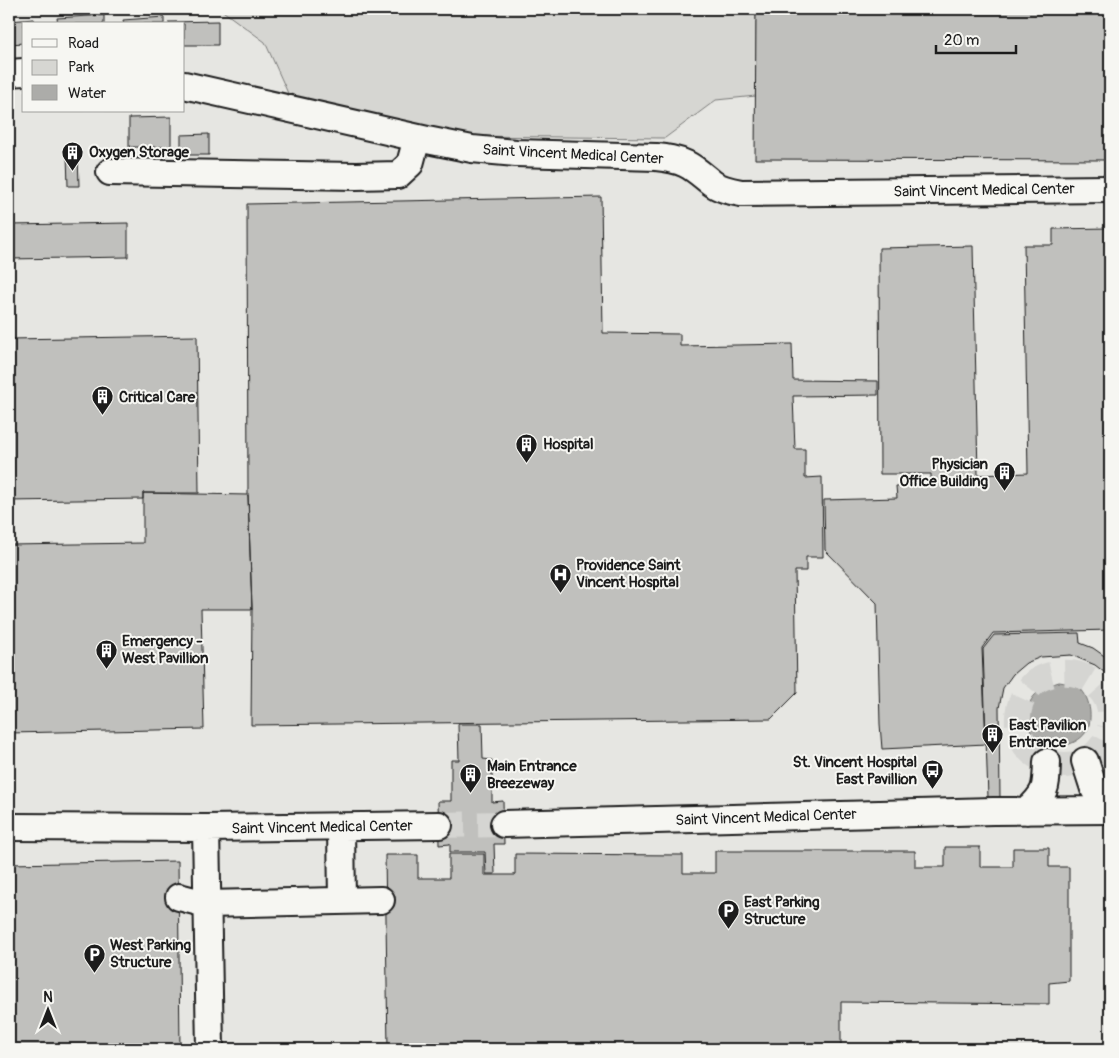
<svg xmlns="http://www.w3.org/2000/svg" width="1119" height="1058" viewBox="0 0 1119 1058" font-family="Pangolin,sans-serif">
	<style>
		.built { fill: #e6e6e2; fill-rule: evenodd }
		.green { fill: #d6d6d2; stroke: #797977 }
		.water { fill: #acaca9; stroke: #727271 }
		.building { fill: #c0c0bd; stroke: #1c1c1c }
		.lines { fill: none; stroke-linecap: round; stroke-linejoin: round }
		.minor-tunnel { stroke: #d5d5d2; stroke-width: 26; stroke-dasharray: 26 13; stroke-linecap: butt }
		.minor-casing { stroke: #1c1c1c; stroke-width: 30 }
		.minor { stroke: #f6f6f2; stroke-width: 26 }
		.labels { text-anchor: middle; stroke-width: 4; stroke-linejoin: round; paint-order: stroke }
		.poi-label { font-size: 15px; font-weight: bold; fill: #1c1c1c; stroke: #f6f6f2; text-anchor: start }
		.street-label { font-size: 15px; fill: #1c1c1c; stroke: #f6f6f2 }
	</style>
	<rect width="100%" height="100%" fill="#f6f6f2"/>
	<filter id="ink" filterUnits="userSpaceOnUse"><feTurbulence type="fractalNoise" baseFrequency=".02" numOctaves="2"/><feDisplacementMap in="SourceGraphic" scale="10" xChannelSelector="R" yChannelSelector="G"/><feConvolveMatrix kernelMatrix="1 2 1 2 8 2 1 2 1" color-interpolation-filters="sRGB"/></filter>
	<g filter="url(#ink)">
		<path class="built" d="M9,9H220L265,42L291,100L462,136L665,138L716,100L756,96V9H1110V1049H9ZM24,24H184V111H24Z"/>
		<path class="green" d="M220,9H756V96L716,100L665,138L462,136L291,100L265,42Z"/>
		<path class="water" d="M1059,682C1064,683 1073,683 1077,686C1090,694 1094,720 1086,732C1075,748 1048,751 1035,737C1022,723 1025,700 1041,690C1046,686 1053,684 1059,682Z"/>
		<path class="building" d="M756,9H1110V160L755,159Z
			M104,15V24H58L57,18Z
			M164,17V24H124L123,20Z
			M34,19L35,24H24V43L9,44V21Z
			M218,21V45H184V24H169V22Z
			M171,117V147H129V118Z
			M209,134V155H181V135Z
			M67,155H78L79,186H68Z
			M601,197L603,333L680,334V346L792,344L793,380L878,381V395L793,396L795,449H805V478L822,477L823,557H806V571H795L797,693L771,719L251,725L252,609L248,495L247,204Z
			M128,223V257L9,259V225Z
			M1110,228V630L993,633L982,648L986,744L882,749L880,724L877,603L825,550L824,500L897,498L896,486L931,485V474H880L879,248L973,246L978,475L1028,473L1024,245H1053V229Z
			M197,336L199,493H143V499L9,501V339Z
			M143,493L248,495L252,609H201L204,729L9,733V545L143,543Z
			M9,508H15L14,538L9,539Z
			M1079,633L1080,643L1093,648L1110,660V680L1104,672L1095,665L1071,655L1041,657L1026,663L1013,674L1003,688L999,708L1000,798H988L983,649L994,635Z
			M458,724H482L483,759L492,760V802L503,801L504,844H494L495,874H486L485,852H450V844L439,845L438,801H451V760H459Z
			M945,847H980V867H1013V848H1049V867H1069V981L1049,983V1004L841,1002V1049H388L385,855H418V878H449V854H484V875H515V854L683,855V873H715V851H915V867H945Z
			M178,861L180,1049H9V864Z"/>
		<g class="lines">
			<path class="minor-tunnel" d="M1110,711C1109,699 1101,690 1093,682C1084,675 1072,672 1061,673C1051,674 1040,677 1033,684C1012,704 1012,742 1038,757C1067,775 1102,761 1110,728
				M439,825L504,824"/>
			<defs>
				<path id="minor" d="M9,73L24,72
					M184,85L427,140L472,149L516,153L656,157C666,158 676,159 686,164C696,169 703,176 712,183C720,189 731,191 741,193L1110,189
					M110,172L356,176L398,175L410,164L417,138
					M1085,761L1094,789L1110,803
					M1027,811C1047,792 1046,788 1047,762
					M504,824L993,811L1110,810
					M9,827L206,828L439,825
					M341,827L342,901
					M206,828L210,1049
					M179,897L206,904L381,900"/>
			</defs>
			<use href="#minor" class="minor-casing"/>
			<use href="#minor" class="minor"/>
		</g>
	</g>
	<defs>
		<symbol id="building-pin" viewBox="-11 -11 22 30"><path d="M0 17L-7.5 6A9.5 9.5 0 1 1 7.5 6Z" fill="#1c1c1c" stroke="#f6f6f2"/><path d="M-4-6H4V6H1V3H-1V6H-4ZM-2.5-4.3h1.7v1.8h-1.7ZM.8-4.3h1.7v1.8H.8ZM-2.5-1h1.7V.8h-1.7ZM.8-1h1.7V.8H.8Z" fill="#fff"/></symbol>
		<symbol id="hospital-pin" viewBox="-11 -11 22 30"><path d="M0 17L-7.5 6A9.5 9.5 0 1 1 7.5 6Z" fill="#1c1c1c" stroke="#f6f6f2"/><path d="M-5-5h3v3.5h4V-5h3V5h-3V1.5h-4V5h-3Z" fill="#fff"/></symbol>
		<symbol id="bus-pin" viewBox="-11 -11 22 30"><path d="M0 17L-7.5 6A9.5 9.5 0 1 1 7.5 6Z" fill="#1c1c1c" stroke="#f6f6f2"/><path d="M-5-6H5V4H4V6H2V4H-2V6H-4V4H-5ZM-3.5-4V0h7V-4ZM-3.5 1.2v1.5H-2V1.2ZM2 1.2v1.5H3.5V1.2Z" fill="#fff"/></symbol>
		<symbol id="parking-pin" viewBox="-11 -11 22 30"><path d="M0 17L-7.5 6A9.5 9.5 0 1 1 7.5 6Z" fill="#1c1c1c" stroke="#f6f6f2"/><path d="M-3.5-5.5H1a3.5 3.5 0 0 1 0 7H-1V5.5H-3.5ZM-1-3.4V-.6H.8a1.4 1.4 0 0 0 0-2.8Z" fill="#fff"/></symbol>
	</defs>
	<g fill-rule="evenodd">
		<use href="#building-pin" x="60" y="140" width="25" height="34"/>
		<use href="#building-pin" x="90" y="384" width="25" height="34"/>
		<use href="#building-pin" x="514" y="432" width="25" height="34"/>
		<use href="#building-pin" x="992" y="460" width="25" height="34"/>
		<use href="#hospital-pin" x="548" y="562" width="25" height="34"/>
		<use href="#building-pin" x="94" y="638" width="25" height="34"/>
		<use href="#building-pin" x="980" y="722" width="25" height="34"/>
		<use href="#bus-pin" x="920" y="758" width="25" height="34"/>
		<use href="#building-pin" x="458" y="762" width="25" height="34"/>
		<use href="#parking-pin" x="716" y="898" width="25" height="34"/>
		<use href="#parking-pin" x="82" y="942" width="25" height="34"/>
	</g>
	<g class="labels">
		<g class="poi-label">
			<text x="89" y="157">Oxygen Storage</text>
			<text x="119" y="402">Critical Care</text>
			<text x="543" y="449">Hospital</text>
			<text x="988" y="469" text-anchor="end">Physician<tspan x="988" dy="17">Office Building</tspan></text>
			<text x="576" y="570">Providence Saint<tspan x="576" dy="17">Vincent Hospital</tspan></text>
			<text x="122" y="646">Emergency -<tspan x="122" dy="17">West Pavillion</tspan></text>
			<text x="1009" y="730">East Pavilion<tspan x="1009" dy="17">Entrance</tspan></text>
			<text x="917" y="767" text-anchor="end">St. Vincent Hospital<tspan x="917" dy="17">East Pavillion</tspan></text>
			<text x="487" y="771">Main Entrance<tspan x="487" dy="17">Breezeway</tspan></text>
			<text x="744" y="907">East Parking<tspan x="744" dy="17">Structure</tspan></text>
			<text x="110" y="950">West Parking<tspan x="110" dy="17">Structure</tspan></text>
		</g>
		<g class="street-label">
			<text transform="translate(573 154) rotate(3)" y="5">Saint Vincent Medical Center</text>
			<text transform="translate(984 190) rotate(-1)" y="5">Saint Vincent Medical Center</text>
			<text transform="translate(766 817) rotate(-2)" y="5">Saint Vincent Medical Center</text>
			<text transform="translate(322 827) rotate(-1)" y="5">Saint Vincent Medical Center</text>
		</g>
	</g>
	<rect width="1119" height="1058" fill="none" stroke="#f6f6f2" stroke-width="30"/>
	<rect x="15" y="15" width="1089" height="1028" fill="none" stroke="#1c1c1c" stroke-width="2" filter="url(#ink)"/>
	<rect x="22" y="22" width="162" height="90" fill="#f6f6f2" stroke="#9f9f9c"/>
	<rect x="32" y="39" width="25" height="8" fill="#f6f6f2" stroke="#9f9f9c"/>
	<text x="68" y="48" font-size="15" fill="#1c1c1c">Road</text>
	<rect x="32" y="60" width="25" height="15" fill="#d6d6d2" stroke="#9f9f9c"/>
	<text x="68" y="72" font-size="15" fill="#1c1c1c">Park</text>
	<rect x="32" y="85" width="25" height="15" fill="#acaca9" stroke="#9f9f9c"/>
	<text x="68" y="98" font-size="15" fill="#1c1c1c">Water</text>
	<g transform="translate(48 1010)" stroke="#f6f6f2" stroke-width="4" paint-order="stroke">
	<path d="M0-4L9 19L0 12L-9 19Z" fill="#1c1c1c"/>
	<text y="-8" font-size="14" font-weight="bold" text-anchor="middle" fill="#1c1c1c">N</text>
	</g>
	<path d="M936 45v8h80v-8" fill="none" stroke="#1c1c1c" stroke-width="2.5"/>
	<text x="944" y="45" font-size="15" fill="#1c1c1c" stroke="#f6f6f2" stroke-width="4" paint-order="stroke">20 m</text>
</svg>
